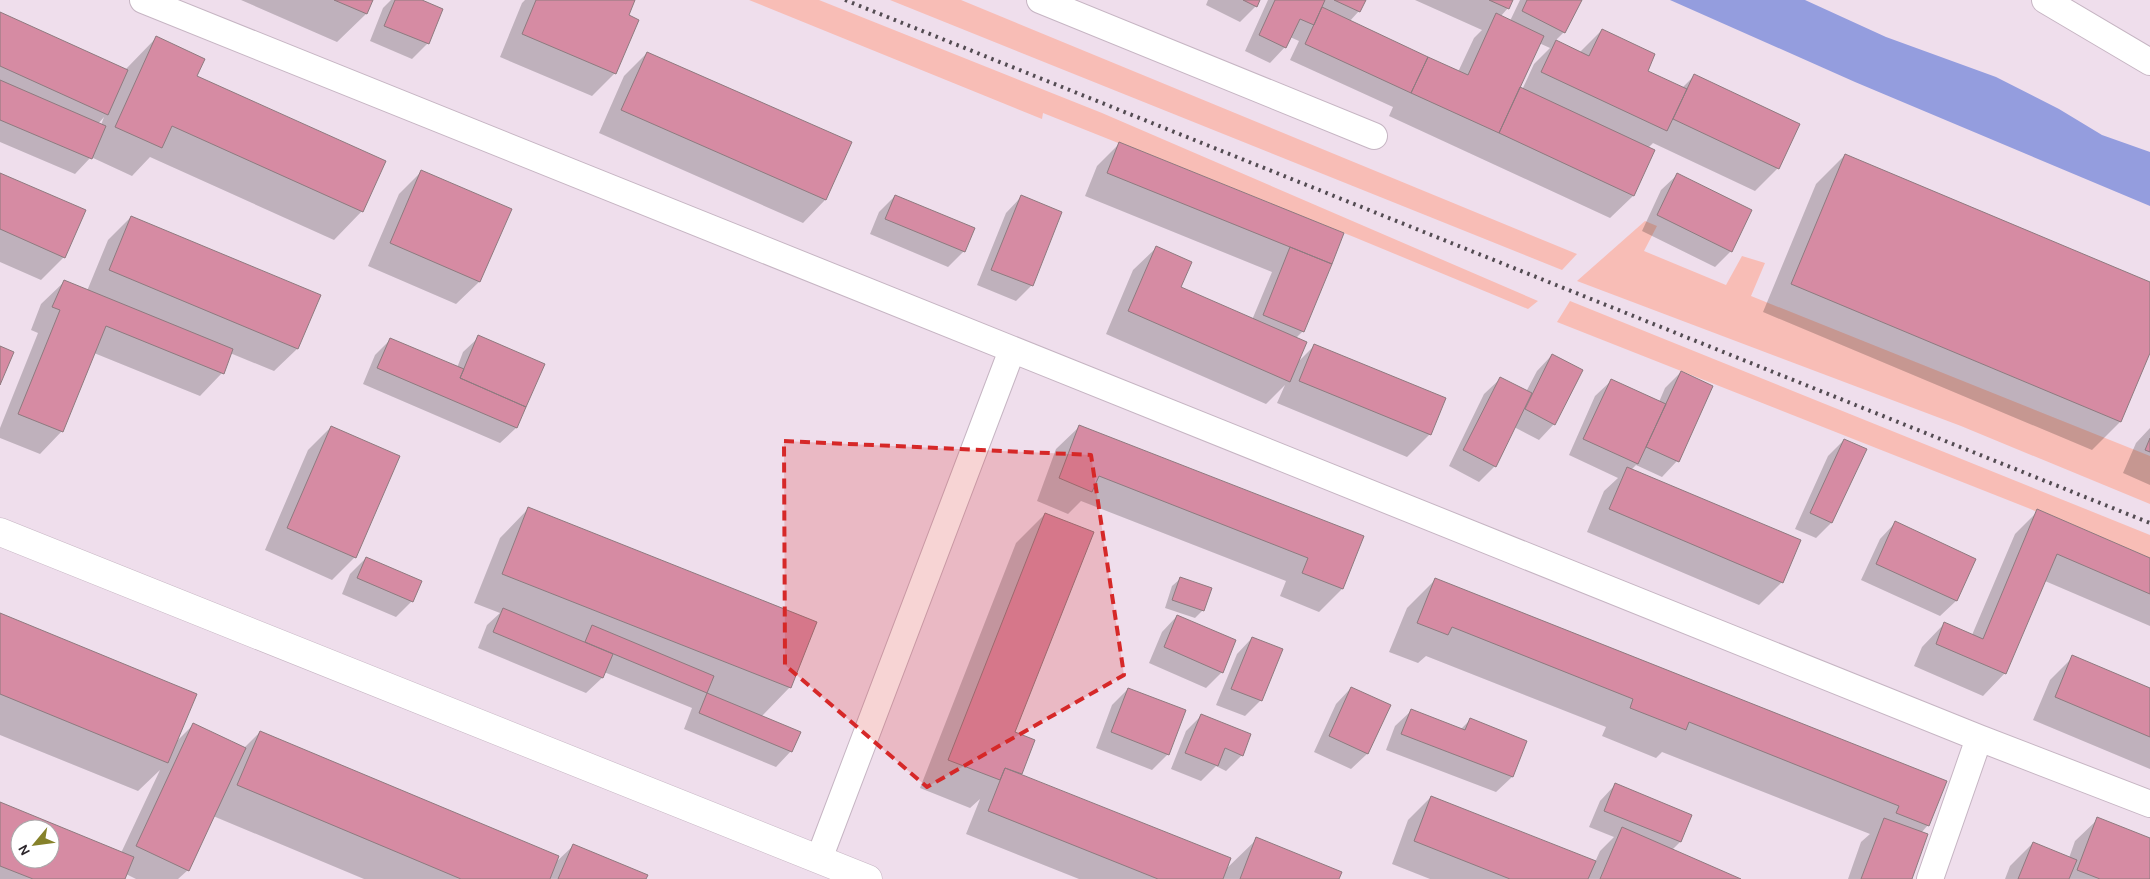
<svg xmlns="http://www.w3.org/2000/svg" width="2150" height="879" viewBox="0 0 2150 879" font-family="Karla,sans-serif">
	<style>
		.green { fill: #f8bdb6 }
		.water { fill: #949dde }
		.shadow { fill: #0003; fill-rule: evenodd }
		.building { fill: #d68ba3; stroke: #8e7a7f; fill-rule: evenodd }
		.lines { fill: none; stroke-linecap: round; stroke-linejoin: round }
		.minor-casing { stroke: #c6b5c3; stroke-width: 28 }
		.primary-casing { stroke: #c6b5c3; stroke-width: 29 }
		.minor { stroke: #fff; stroke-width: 26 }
		.primary { stroke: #fff; stroke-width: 28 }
		.rail { stroke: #534b52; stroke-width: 4; stroke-dasharray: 2.5 5; stroke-linecap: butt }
		.marked { fill: #d62828; fill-opacity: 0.2; stroke: #d62828; stroke-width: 4; stroke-dasharray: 10 6; stroke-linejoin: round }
	</style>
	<rect width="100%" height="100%" fill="#efdeec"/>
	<path class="green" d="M749,0H819L1102,113L1538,301L1528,309L1354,237L1043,113L1042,119Z
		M890,0H961L1577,254L1562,270Z
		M1645,221L1657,226L1644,251L1726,285L1742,256L1765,263L1751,296L2150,456V504L1961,426L1577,281Z
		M1570,301L2150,535V561L2028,508L1557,322Z"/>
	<path class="water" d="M1670,0H1805L1886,37L1996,77L2059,109L2102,135L2150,152V206L1855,82Z"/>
	<path class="shadow" d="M241,0H372L366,14L337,42Z
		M391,0H418L428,43L412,59L370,41L383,8Z
		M525,0H634L627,16L615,73L592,96L500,57L522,3Z
		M1208,0H1259L1256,6L1240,22L1206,5Z
		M1268,0H1364L1359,11L1349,22L1458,72L1474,38L1482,30L1415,0H1512L1508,8L1500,17L1510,21L1520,0H1580L1564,32L1555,41L1580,52L1602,30L1646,71L1682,88L1694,76L1778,168L1755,191L1653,143L1648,148L1633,196L1610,218L1389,116L1393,107L1290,60L1299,41L1290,37L1285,47L1270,63L1245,51ZM1539,43L1550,48L1534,64L1522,90L1518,88Z
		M0,13L125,70L156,38L196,77L362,211L334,240L150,157L132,176L91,157L75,174L0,142ZM104,117L101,125L98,124Z
		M647,53L850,143L825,200L803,223L599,133L624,76Z
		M1120,143L1342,234L1303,331L1295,339L1296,364L1315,345L1430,434L1407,457L1277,403L1285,385L1266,404L1106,334L1133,270L1156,248L1179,288L1252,320L1272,272L1085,196L1097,166Z
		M1845,155L2150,283V350L2120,422L2092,450L1763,312L1816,184Z
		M422,171L510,209L479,282L456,304L368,266L399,194Z
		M0,174L64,257L41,280L0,262Z
		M1677,175L1731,251L1715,267L1642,231L1661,190Z
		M895,196L964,251L948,267L870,234L879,212Z
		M1021,197L1032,285L1016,301L977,285L1006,213Z
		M131,217L297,349L274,371L230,353L222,373L200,396L94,353L62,431L40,454L0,438V428L38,333L31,330L41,304L64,282L87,291L108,240Z
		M479,337L543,365L516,428L500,443L363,384L375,355L391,339L457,368L463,352Z
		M1552,355L1554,424L1539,440L1514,427L1495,466L1479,482L1449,466L1484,394L1500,379L1526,392L1537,371Z
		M1681,372L1712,386L1677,461L1662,477L1636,465L1631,470L1782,582L1759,605L1587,532L1604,491L1618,478L1569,455L1595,396L1611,381L1659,402L1665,388Z
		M331,427L355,557L332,580L265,550L308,450Z
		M1079,427L1362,537L1342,589L1319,612L1280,596L1286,581L1081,501L1068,514L1037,501L1056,449Z
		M2150,428V485L2123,473L2136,443Z
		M1844,440L1865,450L1831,523L1816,538L1795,529L1828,456Z
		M528,509L790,687L761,717L791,751L776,767L684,729L692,708L604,672L602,678L586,693L478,648L487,625L500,613L474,603L500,538Z
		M2038,511L2150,559V626L2045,581L2005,673L1983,696L1914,666L1922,647L1944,624L1972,635L2015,534Z
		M1045,514L1013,732L1034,740L1020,775L1225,870L1257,839L1338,879H1079L966,834L980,799L970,808L920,788L1016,543Z
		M1895,523L1975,560L1956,601L1940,616L1861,580L1880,539Z
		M366,558L412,601L396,617L342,594L350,574Z
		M1180,579L1203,610L1195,618L1165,608L1172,586Z
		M1436,579L1945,781L1928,825L1921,833L1911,879H1848L1861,842L1870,834L1662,752L1656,758L1602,736L1606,727L1426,656L1418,663L1389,652L1407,608Z
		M0,615L175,743L193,725L243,749L260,732L554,864L574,845L645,879H364L213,816L188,870L178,879H136L126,874L124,879H0V803L121,853L160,770L138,791L0,735ZM20,829H50V859H20Z
		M1177,616L1222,672L1206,688L1149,663L1162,632Z
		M1252,638L1261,700L1245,716L1216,705L1237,654Z
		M2073,657L2150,689V769L2033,720L2050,680Z
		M1351,688L1389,706L1367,754L1351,769L1314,752L1336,704Z
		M1128,689L1168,754L1152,770L1096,748L1112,705Z
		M1411,711L1460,730L1470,720L1525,741L1512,777L1496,792L1386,750L1395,726Z
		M1202,715L1242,755L1226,771L1216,766L1201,781L1171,769L1186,731Z
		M1615,785L1691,816L1680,842L1672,850L1738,879H1430L1392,864L1408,820L1431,797L1595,862L1600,851L1614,837L1589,827L1600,801Z
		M2098,819L2150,839V879H2005L2010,866L2033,843L2069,858L2075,841Z"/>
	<path class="building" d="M334,0H373L367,14Z
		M395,0H422L443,9L429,44L384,26Z
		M536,0H635L629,15L639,20L616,74L522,34Z
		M1243,0H1260L1257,7Z
		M1275,0H1325L1314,25L1300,19L1286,48L1259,35Z
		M1334,0H1366L1360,12Z
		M1489,0H1513L1509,9Z
		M1527,0H1582L1565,33L1522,11Z
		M1322,7L1428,57L1411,93L1305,44Z
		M0,12L128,70L108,115L0,66Z
		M1496,13L1544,36L1499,133L1411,93L1428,57L1468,75Z
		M1602,29L1655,54L1648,71L1687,89L1667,131L1541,72L1556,40L1589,56Z
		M156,36L205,59L197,76L386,161L363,212L172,126L162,148L115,127Z
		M647,52L852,142L826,200L621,110Z
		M1694,74L1800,124L1779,169L1673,119Z
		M0,80L106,126L92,159L0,120Z
		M1520,87L1655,150L1634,196L1499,133Z
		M1119,142L1344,233L1332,264L1107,173Z
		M1845,154L2150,282V353L2121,422L1791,284Z
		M421,170L512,209L480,282L390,243Z
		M0,173L86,210L65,258L0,229Z
		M1677,173L1752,210L1732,252L1657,215Z
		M895,195L975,228L965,252L885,219Z
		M1021,195L1062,212L1033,286L991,270Z
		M131,216L321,295L298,349L109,270Z
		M1156,246L1192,262L1181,287L1307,342L1290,382L1128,311Z
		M1290,247L1332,264L1304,332L1263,315Z
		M64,280L233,349L224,374L106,326L63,432L18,414L60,310L52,307Z
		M478,335L545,364L526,407L460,378Z
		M390,338L464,369L460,378L526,407L517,428L377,368Z
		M1314,344L1446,398L1431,435L1299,381Z
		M0,346L14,352L0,385Z
		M1552,354L1583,370L1555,425L1525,409Z
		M1681,371L1713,386L1679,462L1646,447Z
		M1500,377L1532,393L1496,467L1463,450Z
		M1611,379L1666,404L1638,464L1583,439Z
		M1079,425L1364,536L1343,589L1302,573L1308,558L1099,476L1092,492L1059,478Z
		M331,426L400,456L356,558L287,528Z
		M2150,438V452L2145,450Z
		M1844,439L1867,449L1832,523L1810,513Z
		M1627,467L1801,540L1783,583L1609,509Z
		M528,507L817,622L791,688L502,574Z
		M2037,509L2150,558V594L2057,554L2006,674L1936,644L1944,622L1983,639Z
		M1045,513L1094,532L1015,732L1035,740L1022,774L1005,768L1000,780L948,760Z
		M1895,521L1976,559L1957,601L1876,564Z
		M366,557L422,581L413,602L357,578Z
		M1180,577L1212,588L1204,611L1172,600Z
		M1435,578L1947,781L1929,826L1896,813L1899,806L1689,722L1686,730L1630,708L1633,699L1452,627L1448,635L1417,623Z
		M503,608L613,654L603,678L493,632Z
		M0,613L197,694L168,763L0,694Z
		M1177,615L1236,640L1223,673L1164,647Z
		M592,625L714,676L707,693L585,642Z
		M1252,637L1283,649L1262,701L1231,689Z
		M2072,655L2150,688V737L2055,697Z
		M1351,687L1391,705L1368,754L1329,736Z
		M1128,688L1186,710L1169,755L1111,732Z
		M707,693L801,732L792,752L699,713Z
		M1411,709L1465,730L1470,718L1527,741L1513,777L1401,734Z
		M1201,714L1251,734L1243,756L1225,748L1218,766L1185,753Z
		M193,723L246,748L189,871L136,846Z
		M260,731L559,856L550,879H461L237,785Z
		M1005,768L1231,858L1223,879H1158L988,811Z
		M1615,783L1692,815L1681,842L1604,811Z
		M1431,796L1596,861L1588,879H1510L1414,841Z
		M0,802L134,857L125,879H33L0,866ZM20,829H50V859H20Z
		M2097,817L2150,838V879H2100L2077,870Z
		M1884,818L1928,834L1912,879H1861Z
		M1622,827L1741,879H1600Z
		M1256,837L1342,872L1339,879H1240Z
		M2033,842L2077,860L2069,879H2018Z
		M573,844L648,875L646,879H558Z"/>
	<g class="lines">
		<defs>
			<path id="minor" d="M143,0L1979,738L2150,804
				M1040,0L1374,136
				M2045,0L2150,62
				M819,859L1012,350
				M1930,879L1979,738"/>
			<path id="primary" d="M0,532L868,879"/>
		</defs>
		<use href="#minor" class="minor-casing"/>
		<use href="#primary" class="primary-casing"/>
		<use href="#minor" class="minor"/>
		<use href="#primary" class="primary"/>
		<path class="rail" d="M845,0L2150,523"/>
	</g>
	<path class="marked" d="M784,441L1091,455L1124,675L927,787L785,665Z"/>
	<g transform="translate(35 844) rotate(241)"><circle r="24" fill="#ffffff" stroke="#aaa8aa"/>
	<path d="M0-4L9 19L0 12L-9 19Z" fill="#86822a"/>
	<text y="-8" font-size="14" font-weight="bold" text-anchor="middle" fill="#2b252a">N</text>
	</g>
</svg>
